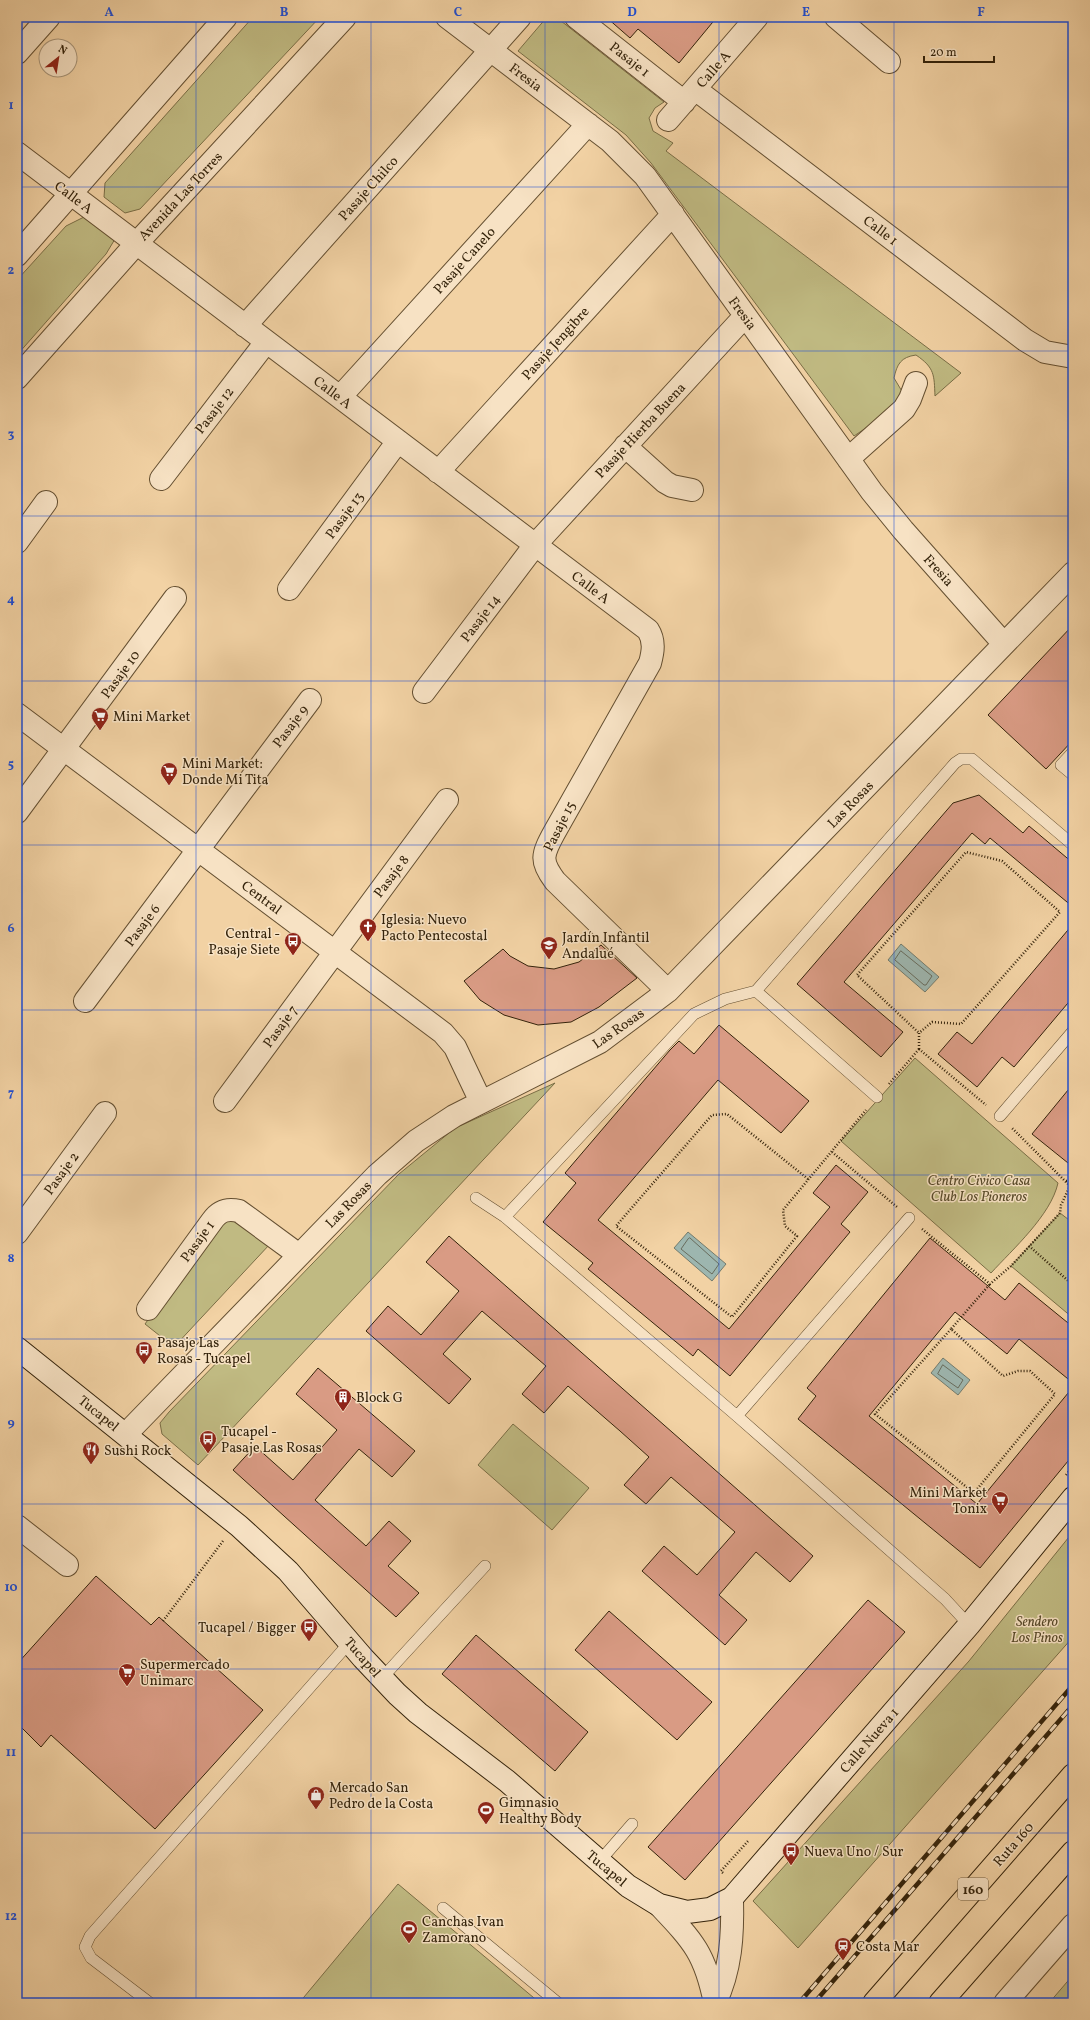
<svg xmlns="http://www.w3.org/2000/svg" width="1090" height="2020" viewBox="0 0 1090 2020" font-family="Vollkorn,serif">
	<style>
		.green { fill: #c0ba82; stroke: #7a6e46 }
		.water { fill: #9db6af; stroke: #737b6d }
		.lines { fill: none; stroke-linecap: round; stroke-linejoin: round }
		.shore { stroke: #686c5d; stroke-width: 1 }
		.building { fill: #d99b84; stroke: #34230b }
		.service-casing { stroke: #644f31; stroke-width: 12 }
		.minor-casing { stroke: #644f31; stroke-width: 24 }
		.tertiary-casing { stroke: #644f31; stroke-width: 24 }
		.secondary-casing { stroke: #34230b; stroke-width: 24 }
		.trunk-casing { stroke: #34230b; stroke-width: 24 }
		.path { stroke: #34230b; stroke-width: 2.5; stroke-dasharray: 1 2; stroke-linecap: butt }
		.service { stroke: #f7e2c4; stroke-width: 11 }
		.minor { stroke: #f7e2c4; stroke-width: 22 }
		.tertiary { stroke: #f7e2c4; stroke-width: 22 }
		.secondary { stroke: #f7e2c4; stroke-width: 22 }
		.trunk { stroke: #f2d2a4; stroke-width: 22 }
		.rail-casing { stroke: #34230b; stroke-width: 4.5 }
		.rail { stroke: #f7e2c4; stroke-width: 3; stroke-dasharray: 9; stroke-linecap: butt }
		.grid { fill: none; stroke: #1d4ed8; stroke-width: 1; stroke-opacity: 0.55 }
		.labels { text-anchor: middle; stroke-width: 3; stroke-linejoin: round; paint-order: stroke }
		.shield { fill: #f7e2c4; stroke: #6e5c42; stroke-width: 1 }
		.shield-label { font-size: 13px; font-weight: bold; fill: #34230b }
		.street-label { font-size: 14px; fill: #34230b; stroke: #f7e2c4 }
		.poi-label { font-size: 14px; fill: #34230b; stroke: #f7e2c4; text-anchor: start }
		.park-label { font-size: 14px; font-style: italic; fill: #574929; stroke: #f7e2c4 }
		.neatline { fill: none; stroke: #1d4ed8; stroke-width: 1.5 }
		.grid-label { font-size: 13px; text-anchor: middle; font-weight: bold; fill: #1d4ed8 }
	</style>
	<rect width="100%" height="100%" fill="#f2d2a4"/>
	<filter id="stains"><feTurbulence type="fractalNoise" baseFrequency=".005" numOctaves="4"/><feColorMatrix values="0 0 0 0 .2 0 0 0 0 .09 0 0 0 0 .02 0 0 0 .5 -.17"/></filter>
	<radialGradient id="worn" r=".72"><stop offset=".6" stop-color="#630" stop-opacity="0"/><stop offset="1" stop-color="#630" stop-opacity=".3"/></radialGradient>
	<path class="green" d="M253,17H320L140,209L125,213L104,197L105,183Z
		M547,17H556L664,102L655,108L649,118L653,131L673,143L666,151L961,373L935,396C934,375 935,368 916,355C901,357 897,364 894,378L903,393L900,405L854,436L651,163L626,135L518,51Z
		M84,217L115,239L106,254L17,355V280L66,226Z
		M915,1058L1058,1183C1051,1215 1013,1249 991,1273L841,1141Z
		M555,1083L198,1465L162,1434L160,1423L169,1412L399,1174L455,1128Z
		M1060,1213L1073,1223V1318L1011,1266Z
		M241,1217L270,1244L174,1347L145,1324L221,1218Z
		M513,1424L589,1488L552,1530L478,1465Z
		M1073,1532V1637L798,1948L753,1901L969,1661Z
		M398,1884L540,2003H299Z
		M1073,1975V2003H1049Z"/>
	<path class="water" d="M901,944L939,977L925,992L888,960Z
		M688,1232L726,1264L712,1281L674,1248Z
		M943,1358L970,1380L958,1395L931,1373Z"/>
	<g class="lines">
		<path class="shore" d="M901,951L932,976L926,985H924L895,960Z
			M690,1238L719,1264L712,1274L681,1249L688,1239Z
			M943,1365L963,1380L958,1388L938,1374Z"/>
	</g>
	<path class="building" d="M606,17H717L679,63L638,29L630,38Z
		M1073,625V740L1046,769L988,715Z
		M979,795L1023,833L1029,826L1073,863V907L990,838L985,844L972,833L844,982L903,1032L881,1057L797,984L953,803Z
		M1073,924V997L1014,1067L1002,1057L977,1087L938,1054L957,1032L972,1044Z
		M601,945L637,978L599,1007L571,1022L538,1025L504,1015L480,1000L464,981L503,949L510,956L528,966L554,969L579,962Z
		M719,1025L809,1101L781,1133L718,1080L598,1220L729,1329L830,1207L813,1193L836,1165L868,1192L841,1224L850,1232L730,1376L698,1349L693,1356L588,1269L593,1263L543,1222L576,1183L565,1173L670,1050L679,1041L694,1054Z
		M1073,1084V1167L1032,1134Z
		M449,1236L813,1556L790,1582L756,1552L719,1595L747,1620L725,1645L642,1571L664,1546L697,1575L735,1532L671,1477L646,1504L624,1485L649,1457L620,1431L568,1386L544,1413L522,1394L546,1366L482,1311L443,1354L471,1379L449,1404L366,1331L388,1306L421,1335L459,1291L426,1262Z
		M930,1238L1005,1300L1019,1283L1073,1327V1383L1019,1339L1007,1354L955,1312L869,1416L977,1504L1073,1387V1455L980,1568L798,1419L816,1396L807,1388Z
		M318,1368L415,1451L392,1477L359,1449L315,1500L366,1546L389,1521L411,1541L388,1566L419,1593L396,1617L233,1470L255,1446L293,1480L337,1430L296,1394Z
		M96,1576L151,1625L159,1617L263,1710L155,1829L51,1735L41,1747L17,1723V1664Z
		M868,1600L905,1632L685,1880L648,1847Z
		M609,1611L712,1702L677,1740L575,1650Z
		M476,1635L588,1732L555,1771L442,1674Z"/>
	<g class="lines">
		<defs>
			<path id="service" d="M1073,752L1061,765L1073,775
				M756,991L955,763L961,759H972L1073,845
				M1000,1116L1073,1031
				M476,1198L505,1217L737,1416L945,1599L969,1625
				M505,1217L694,1014L725,999L756,991L877,1097
				M737,1416L909,1218
				M382,1678L485,1566
				M599,1862L632,1824
				M443,1908L558,2003
				M150,2003L91,1958L85,1947L90,1936L350,1642"/>
			<path id="minor" d="M447,17L610,141L645,176L872,492L903,530L1004,644
				M576,17L684,102
				M836,17L889,62
				M17,53L49,17
				M695,89L1025,340L1045,352L1073,357
				M668,120L757,17
				M17,153L648,630C655,641 653,652 650,663L554,833C542,855 540,861 555,881L668,991
				M17,255L226,17
				M245,326L520,17
				M17,378L136,244L345,17
				M340,397L588,124
				M625,446L665,482L672,486L692,490
				M848,459L904,409L910,399L916,383
				M438,472L673,214
				M161,479L266,342
				M17,542L46,502
				M289,589L398,441
				M424,692L535,545L745,316
				M17,714L443,1033L455,1047L481,1102
				M17,812L175,598
				M85,1001L310,700
				M225,1101L447,800
				M17,1233L105,1113
				M148,1309L212,1221C219,1211 227,1208 239,1211L299,1255
				M126,1434L377,1175L416,1141L454,1116L600,1042L668,991L1073,573
				M17,1526L67,1565
				M1005,2003L1073,1925"/>
			<path id="tertiary" d="M659,1905C693,1941 705,1953 715,2003
				M715,2003C731,1970 733,1935 732,1898"/>
			<path id="secondary" d="M17,1348L239,1526L288,1571L363,1658L397,1694L418,1713L507,1781L628,1886L659,1905L687,1912L710,1909L732,1898L969,1625L1073,1498"/>
			<path id="trunk" d="M874,2003L1073,1775
				M940,2003L1073,1852"/>
		</defs>
		<use href="#service" class="service-casing"/>
		<use href="#minor" class="minor-casing"/>
		<use href="#tertiary" class="tertiary-casing"/>
		<use href="#secondary" class="secondary-casing"/>
		<use href="#trunk" class="trunk-casing"/>
		<path class="path" d="M919,1049V1033L932,1022L961,1024L1060,912L1002,861L966,852L857,975L919,1033
			M919,1049L986,1105
			M889,1084L919,1049
			M832,1152L897,1207
			M808,1179L727,1114L712,1115L616,1226L732,1317L797,1236L785,1226L783,1210L866,1110
			M1066,1181H1073
			M922,1229L990,1284L1011,1266L1060,1213L1061,1205L1070,1186L1012,1128
			M1029,1246L1073,1285
			M951,1329L875,1414L974,1493L1055,1394L1030,1371H1018L1003,1376L951,1329L990,1284
			M1066,1475L1073,1466
			M163,1621L223,1541
			M723,1873L721,1871L749,1840"/>
		<use href="#service" class="service"/>
		<use href="#minor" class="minor"/>
		<use href="#tertiary" class="tertiary"/>
		<use href="#secondary" class="secondary"/>
		<use href="#trunk" class="trunk"/>
		<defs>
			<path id="rail" d="M799,2003L1073,1685
				M814,2003L1073,1705"/>
		</defs>
		<use href="#rail" class="rail-casing"/>
		<use href="#rail" class="rail"/>
	</g>
	<path class="grid" d="M196,17V2003M371,17V2003M545,17V2003M719,17V2003M894,17V2003M17,187H1073M17,351H1073M17,516H1073M17,681H1073M17,845H1073M17,1010H1073M17,1175H1073M17,1339H1073M17,1504H1073M17,1669H1073M17,1833H1073"/>
	<defs>
		<symbol id="supermarket-pin" viewBox="-11 -11 22 30"><path d="M0 17L-7.5 6A9.5 9.5 0 1 1 7.5 6Z" fill="#8f2418" stroke="#f7e2c4"/><path d="M-6-5.5h2.5l.6 2H6L4.5 2H-2.5L-4.4-4H-6ZM-1.5 3.2a1.3 1.3 0 1 0 .1 0ZM3 3.2a1.3 1.3 0 1 0 .1 0Z" fill="#fff"/></symbol>
		<symbol id="church-pin" viewBox="-11 -11 22 30"><path d="M0 17L-7.5 6A9.5 9.5 0 1 1 7.5 6Z" fill="#8f2418" stroke="#f7e2c4"/><path d="M-1.2-6h2.4v3.5h3.3v2.4h-3.3V6h-2.4V-.1h-3.3v-2.4h3.3Z" fill="#fff"/></symbol>
		<symbol id="bus-pin" viewBox="-11 -11 22 30"><path d="M0 17L-7.5 6A9.5 9.5 0 1 1 7.5 6Z" fill="#8f2418" stroke="#f7e2c4"/><path d="M-5-6H5V4H4V6H2V4H-2V6H-4V4H-5ZM-3.5-4V0h7V-4ZM-3.5 1.2v1.5H-2V1.2ZM2 1.2v1.5H3.5V1.2Z" fill="#fff"/></symbol>
		<symbol id="school-pin" viewBox="-11 -11 22 30"><path d="M0 17L-7.5 6A9.5 9.5 0 1 1 7.5 6Z" fill="#8f2418" stroke="#f7e2c4"/><path d="M0-5L7-2L0 1L-7-2ZM-4 1L0 2.5L4 1V4Q0 6-4 4Z" fill="#fff"/></symbol>
		<symbol id="building-pin" viewBox="-11 -11 22 30"><path d="M0 17L-7.5 6A9.5 9.5 0 1 1 7.5 6Z" fill="#8f2418" stroke="#f7e2c4"/><path d="M-4-6H4V6H1V3H-1V6H-4ZM-2.5-4.3h1.7v1.8h-1.7ZM.8-4.3h1.7v1.8H.8ZM-2.5-1h1.7V.8h-1.7ZM.8-1h1.7V.8H.8Z" fill="#fff"/></symbol>
		<symbol id="restaurant-pin" viewBox="-11 -11 22 30"><path d="M0 17L-7.5 6A9.5 9.5 0 1 1 7.5 6Z" fill="#8f2418" stroke="#f7e2c4"/><path d="M-5-6h1v4h1v-4h1v4h1v-4h1v5L-1.5 .5V6h-2V.5L-5-1ZM5-6V6H3V1.5H1.5Q1.5-4 5-6Z" fill="#fff"/></symbol>
		<symbol id="shop-pin" viewBox="-11 -11 22 30"><path d="M0 17L-7.5 6A9.5 9.5 0 1 1 7.5 6Z" fill="#8f2418" stroke="#f7e2c4"/><path d="M-5-2.5h2.3a2.7 3.5 0 0 1 5.4 0H5L5.5 6h-11ZM-1.5-2.5h3a1.5 2.3 0 0 0-3 0Z" fill="#fff"/></symbol>
		<symbol id="stadium-pin" viewBox="-11 -11 22 30"><path d="M0 17L-7.5 6A9.5 9.5 0 1 1 7.5 6Z" fill="#8f2418" stroke="#f7e2c4"/><path d="M0-5a6.5 5 0 1 0 0 10a6.5 5 0 1 0 0-10ZM-3.5-1.8h7v3.6h-7Z" fill="#fff"/></symbol>
		<symbol id="station-pin" viewBox="-11 -11 22 30"><path d="M0 17L-7.5 6A9.5 9.5 0 1 1 7.5 6Z" fill="#8f2418" stroke="#f7e2c4"/><path d="M-3-6H3Q5-6 5-4V2Q5 4 3 4L4.5 6H3L1.5 4h-3L-3 6H-4.5L-3 4Q-5 4-5 2V-4Q-5-6-3-6ZM-3.5-4v3h7v-3ZM-3.5 1v1.5H-2V1ZM2 1v1.5H3.5V1Z" fill="#fff"/></symbol>
	</defs>
	<g fill-rule="evenodd">
		<use href="#supermarket-pin" x="90" y="706" width="20" height="27"/>
		<use href="#supermarket-pin" x="159" y="761" width="20" height="27"/>
		<use href="#church-pin" x="358" y="917" width="20" height="27"/>
		<use href="#bus-pin" x="283" y="931" width="20" height="27"/>
		<use href="#school-pin" x="539" y="935" width="20" height="27"/>
		<use href="#bus-pin" x="134" y="1340" width="20" height="27"/>
		<use href="#building-pin" x="333" y="1387" width="20" height="27"/>
		<use href="#bus-pin" x="198" y="1429" width="20" height="27"/>
		<use href="#restaurant-pin" x="81" y="1440" width="20" height="27"/>
		<use href="#supermarket-pin" x="990" y="1490" width="20" height="27"/>
		<use href="#bus-pin" x="299" y="1617" width="20" height="27"/>
		<use href="#supermarket-pin" x="117" y="1662" width="20" height="27"/>
		<use href="#shop-pin" x="306" y="1785" width="20" height="27"/>
		<use href="#stadium-pin" x="476" y="1800" width="20" height="27"/>
		<use href="#bus-pin" x="781" y="1841" width="20" height="27"/>
		<use href="#stadium-pin" x="399" y="1919" width="20" height="27"/>
		<use href="#station-pin" x="833" y="1936" width="20" height="27"/>
	</g>
	<g class="labels">
		<rect class="shield" x="958" y="1878" width="30" height="22" rx="3"/>
		<g class="shield-label">
			<text x="973" y="1894">160</text>
		</g>
		<g class="street-label">
			<text transform="translate(630 59) rotate(38)" y="5">Pasaje 1</text>
			<text transform="translate(713 69) rotate(-49)" y="5">Calle A</text>
			<text transform="translate(526 77) rotate(37)" y="5">Fresia</text>
			<text transform="translate(368 188) rotate(-48)" y="5">Pasaje Chilco</text>
			<text transform="translate(180 196) rotate(-47)" y="5">Avenida Las Torres</text>
			<text transform="translate(74 197) rotate(37)" y="5">Calle A</text>
			<text transform="translate(881 230) rotate(37)" y="5">Calle 1</text>
			<text transform="translate(464 260) rotate(-48)" y="5">Pasaje Canelo</text>
			<text transform="translate(743 313) rotate(54)" y="5">Fresia</text>
			<text transform="translate(555 343) rotate(-48)" y="5">Pasaje Jengibre</text>
			<text transform="translate(333 392) rotate(37)" y="5">Calle A</text>
			<text transform="translate(214 410) rotate(-53)" y="5">Pasaje 12</text>
			<text transform="translate(640 430) rotate(-47)" y="5">Pasaje Hierba Buena</text>
			<text transform="translate(344 515) rotate(-54)" y="5">Pasaje 13</text>
			<text transform="translate(939 570) rotate(48)" y="5">Fresia</text>
			<text transform="translate(591 587) rotate(37)" y="5">Calle A</text>
			<text transform="translate(480 618) rotate(-53)" y="5">Pasaje 14</text>
			<text transform="translate(120 674) rotate(-54)" y="5">Pasaje 10</text>
			<text transform="translate(290 726) rotate(-53)" y="5">Pasaje 9</text>
			<text transform="translate(850 804) rotate(-46)" y="5">Las Rosas</text>
			<text transform="translate(559 826) rotate(-63)" y="5">Pasaje 15</text>
			<text transform="translate(391 876) rotate(-53)" y="5">Pasaje 8</text>
			<text transform="translate(262 897) rotate(37)" y="5">Central</text>
			<text transform="translate(142 925) rotate(-53)" y="5">Pasaje 6</text>
			<text transform="translate(280 1026) rotate(-54)" y="5">Pasaje 7</text>
			<text transform="translate(618 1028) rotate(-35)" y="5">Las Rosas</text>
			<text transform="translate(61 1173) rotate(-54)" y="5">Pasaje 2</text>
			<text transform="translate(348 1204) rotate(-46)" y="5">Las Rosas</text>
			<text transform="translate(197 1241) rotate(-54)" y="5">Pasaje 1</text>
			<text transform="translate(99 1413) rotate(39)" y="5">Tucapel</text>
			<text transform="translate(363 1657) rotate(49)" y="5">Tucapel</text>
			<text transform="translate(869 1740) rotate(-49)" y="5">Calle Nueva 1</text>
			<text transform="translate(1013 1844) rotate(-49)" y="5">Ruta 160</text>
			<text transform="translate(607 1868) rotate(40)" y="5">Tucapel</text>
		</g>
		<g class="poi-label">
			<text x="113" y="721">Mini Market</text>
			<text x="182" y="768">Mini Market:<tspan x="182" dy="16">Donde Mi Tita</tspan></text>
			<text x="381" y="924">Iglesia: Nuevo<tspan x="381" dy="16">Pacto Pentecostal</tspan></text>
			<text x="280" y="938" text-anchor="end">Central -<tspan x="280" dy="16">Pasaje Siete</tspan></text>
			<text x="562" y="942">Jardín Infantil<tspan x="562" dy="16">Andalué</tspan></text>
			<text x="157" y="1347">Pasaje Las<tspan x="157" dy="16">Rosas - Tucapel</tspan></text>
			<text x="356" y="1402">Block G</text>
			<text x="221" y="1436">Tucapel -<tspan x="221" dy="16">Pasaje Las Rosas</tspan></text>
			<text x="104" y="1455">Sushi Rock</text>
			<text x="987" y="1497" text-anchor="end">Mini Market<tspan x="987" dy="16">Tonix</tspan></text>
			<text x="296" y="1632" text-anchor="end">Tucapel / Bigger</text>
			<text x="140" y="1669">Supermercado<tspan x="140" dy="16">Unimarc</tspan></text>
			<text x="329" y="1792">Mercado San<tspan x="329" dy="16">Pedro de la Costa</tspan></text>
			<text x="499" y="1807">Gimnasio<tspan x="499" dy="16">Healthy Body</tspan></text>
			<text x="804" y="1856">Nueva Uno / Sur</text>
			<text x="422" y="1926">Canchas Ivan<tspan x="422" dy="16">Zamorano</tspan></text>
			<text x="856" y="1951">Costa Mar</text>
		</g>
		<g class="park-label">
			<text x="979" y="1185">Centro Civico Casa<tspan x="979" dy="16">Club Los Pioneros</tspan></text>
			<text x="1037" y="1626">Sendero<tspan x="1037" dy="16">Los Pinos</tspan></text>
		</g>
	</g>
	<rect width="1090" height="2020" fill="none" stroke="#f2d2a4" stroke-width="44"/>
	<g transform="translate(58 58) rotate(30)"><circle r="19" fill="#f7e2c4" stroke="#a9967a"/>
	<path d="M0-3L7 15L0 10L-7 15Z" fill="#8f2418"/>
	<text y="-6" font-size="11" font-weight="bold" text-anchor="middle" fill="#34230b">N</text>
	</g>
	<path d="M924 56v6h70v-6" fill="none" stroke="#34230b" stroke-width="2"/>
	<text x="930" y="56" font-size="12" fill="#34230b" stroke="#f7e2c4" stroke-width="3" paint-order="stroke">20 m</text>
	<rect x="22" y="22" width="1046" height="1976" class="neatline"/>
	<g class="grid-label">
		<text x="109" y="16">A</text>
		<text x="284" y="16">B</text>
		<text x="458" y="16">C</text>
		<text x="632" y="16">D</text>
		<text x="806" y="16">E</text>
		<text x="981" y="16">F</text>
		<text x="11" y="109">1</text>
		<text x="11" y="274">2</text>
		<text x="11" y="438">3</text>
		<text x="11" y="603">4</text>
		<text x="11" y="768">5</text>
		<text x="11" y="932">6</text>
		<text x="11" y="1097">7</text>
		<text x="11" y="1262">8</text>
		<text x="11" y="1426">9</text>
		<text x="11" y="1591">10</text>
		<text x="11" y="1756">11</text>
		<text x="11" y="1920">12</text>
	</g>
	<rect width="100%" height="100%" filter="url(#stains)"/>
	<rect width="100%" height="100%" fill="url(#worn)"/>
</svg>
